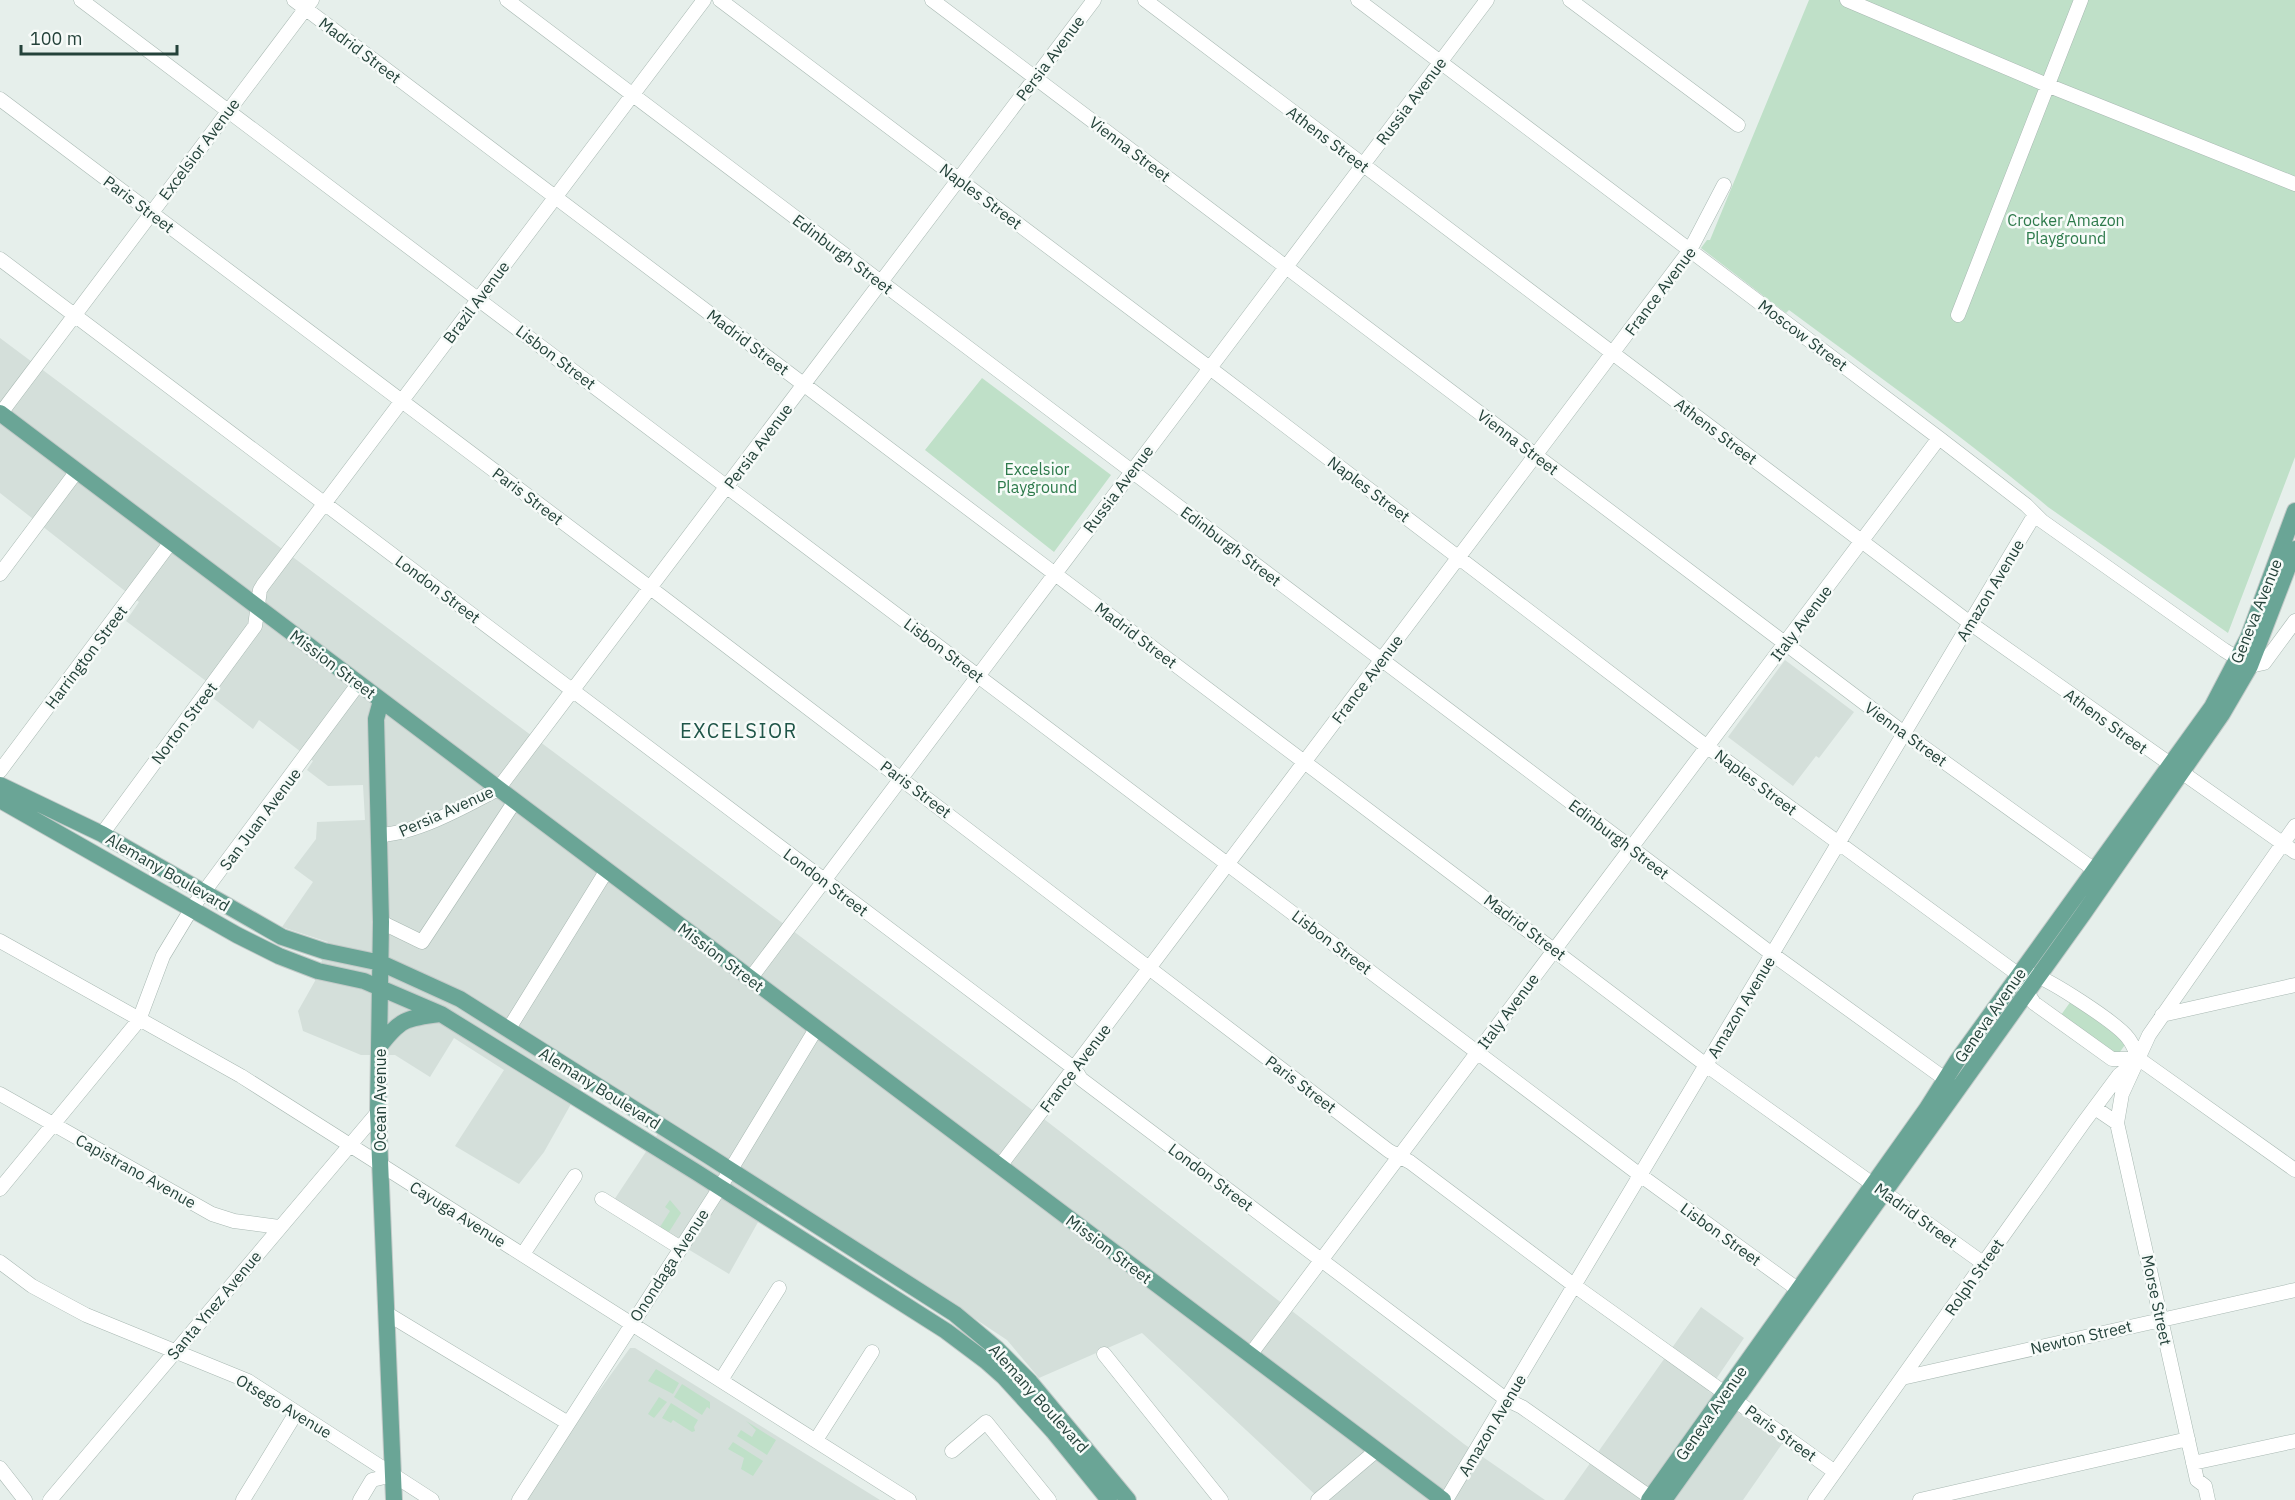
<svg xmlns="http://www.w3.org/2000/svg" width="2295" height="1500" viewBox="0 0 2295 1500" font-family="'IBM Plex Sans',sans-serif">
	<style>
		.built { fill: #d4dfda }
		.green { fill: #bfe0c8 }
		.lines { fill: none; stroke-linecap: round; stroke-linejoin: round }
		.minor-casing { stroke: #a8b8b2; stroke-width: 15 }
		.major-casing { stroke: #c2cac8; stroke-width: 18 }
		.minor { stroke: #fff; stroke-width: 14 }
		.major { stroke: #6aa596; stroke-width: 16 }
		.labels { text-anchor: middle; stroke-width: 5; stroke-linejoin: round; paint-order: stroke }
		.street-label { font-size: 16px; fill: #24423a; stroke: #f7fbf9 }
		.park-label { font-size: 16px; fill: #2d7a4b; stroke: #f7fbf9 }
		.quarter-label { font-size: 20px; letter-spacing: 1.5px; fill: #1f5548; stroke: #f7fbf9 }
	</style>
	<rect width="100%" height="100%" fill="#e6efeb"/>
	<path class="built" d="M0,338L1031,1109L1464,1444L1545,1500H1321L1142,1333L1039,1378L1007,1340L909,1275L775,1192L729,1274L612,1203L667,1120L589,1072L544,1152L519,1184L455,1146L504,1070L454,1038L430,1077L395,1055H361L303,1031L298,1011L315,981L328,942L282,927L313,882L294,868L316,839L317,822L365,820L363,785L328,786L307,770L313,761L259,720L253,729L213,698L218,690L126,621L139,602L0,493Z
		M1785,660L1854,712L1819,758L1816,756L1793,786L1728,737Z
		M1701,1307L1744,1338L1708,1391L1782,1444L1743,1500H1564Z
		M630,1348H635L880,1500H526L568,1434Z"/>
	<path class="green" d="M1809,0H2295V457L2228,633L2048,507C1965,438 1877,375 1789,310L1786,313L1701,248L1707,240H1710Z
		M982,378L1111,475L1054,552L925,450Z
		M2071,1001L2127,1042L2117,1056L2061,1015Z
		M670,1200L681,1213L669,1232L660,1227L670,1211L665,1207Z
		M656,1369L679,1383L673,1394L648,1381Z
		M682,1384L710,1402V1409L707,1407L702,1415L674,1397Z
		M659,1397L667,1402L654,1418L648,1414Z
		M671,1403L698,1420L694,1427L695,1431L692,1432L673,1420L671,1423L662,1418Z
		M746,1421L776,1440L767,1455L737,1436L741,1430L752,1437L756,1430Z
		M733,1442L763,1461L753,1476L741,1469L744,1458L728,1449Z"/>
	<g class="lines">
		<defs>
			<path id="minor" d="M81,0L1640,1175L1807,1296
				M294,0L1706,1065L1983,1263
				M507,0L1772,954L1952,1084
				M720,0L1219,375L1698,740L2019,975L2022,985L2034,1003L2112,1059H2139
				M932,0L1904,733L2103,876
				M1145,0L1970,623L2295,852
				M1358,0L1939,438L2026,505L2042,521L2224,650L2250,666L2264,663L2295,621
				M1570,0L1738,125
				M1847,0L2047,85L2295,184
				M0,99L661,596L1389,1151L1410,1162L1575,1286L1835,1472
				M0,259L1075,1069L1081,1079L1507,1400L1522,1407L1654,1500
				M1958,315L2081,0
				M1,413L312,0
				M0,574L77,471
				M0,771L171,542
				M102,834L255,626L260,590L263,585L704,0
				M379,835C416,834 466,806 498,789L1094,0
				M381,922L422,942L515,801
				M0,941L241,1076L909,1500
				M2030,974C2047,977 2118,1024 2128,1038C2133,1044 2136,1053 2139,1059L2295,1170
				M750,979L1487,0
				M2162,1015L2295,985
				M508,1030L607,870
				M0,1094L212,1214L234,1221L279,1227
				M2095,1108L2117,1123L2197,1480L2205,1486L2208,1500
				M2117,1123L2122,1094L2149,1035L2295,826
				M1000,1166L1690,250L1724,185
				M0,1189L139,1020L163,956L192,908L359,683
				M602,1199L679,1247
				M523,1254L575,1176
				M0,1262L32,1286L86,1315L248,1381L432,1500
				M386,1313L568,1423
				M1104,1354L1221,1500
				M1250,1355L1939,438
				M1902,1378L2295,1290
				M721,1380L779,1288
				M816,1440L872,1352
				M952,1451L986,1422L1049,1500
				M2193,1463L2295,1441
				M0,1468L25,1500
				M50,1500L378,1112
				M243,1500L296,1413
				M360,1500L372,1480L393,1475
				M519,1500L719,1189L816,1029
				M1318,1500L1377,1450
				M1446,1500L2035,514
				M1815,1500L2084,1122L2119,1075L2139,1059
				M1920,1500L2188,1439"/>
			<path id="major" d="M0,413L1443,1500
				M381,701L376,719L381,922L378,1112L394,1500
				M0,785L102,834L282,937L324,951L381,963L460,999L707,1155L955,1314L997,1349L1030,1382L1128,1500
				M0,800L237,935L279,956L318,971L364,981L441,1014L696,1172L946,1331L986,1361L1004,1377L1053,1431L1109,1500
				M379,1047C400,1019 406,1018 440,1014
				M1649,1500L1926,1110L1957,1061L2212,707L2248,638L2295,511
				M1664,1500L2083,914L2222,714L2250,666L2295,549"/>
		</defs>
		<use href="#minor" class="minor-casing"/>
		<use href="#major" class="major-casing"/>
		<use href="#minor" class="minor"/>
		<use href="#major" class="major"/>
	</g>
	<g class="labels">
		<g class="street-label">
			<text transform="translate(360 50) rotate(37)" y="6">Madrid Street</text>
			<text transform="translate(1050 58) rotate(-53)" y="6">Persia Avenue</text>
			<text transform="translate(1411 101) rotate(-53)" y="6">Russia Avenue</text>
			<text transform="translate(1328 139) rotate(37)" y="6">Athens Street</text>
			<text transform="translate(199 149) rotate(-53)" y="6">Excelsior Avenue</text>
			<text transform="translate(1130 149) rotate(37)" y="6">Vienna Street</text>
			<text transform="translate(981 196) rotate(37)" y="6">Naples Street</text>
			<text transform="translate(139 204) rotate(37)" y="6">Paris Street</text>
			<text transform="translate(843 254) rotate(37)" y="6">Edinburgh Street</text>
			<text transform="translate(1660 291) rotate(-53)" y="6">France Avenue</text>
			<text transform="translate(476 302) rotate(-53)" y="6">Brazil Avenue</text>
			<text transform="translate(1803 335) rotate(37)" y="6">Moscow Street</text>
			<text transform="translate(748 342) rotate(37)" y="6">Madrid Street</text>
			<text transform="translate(556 357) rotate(37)" y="6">Lisbon Street</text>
			<text transform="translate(1716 431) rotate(37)" y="6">Athens Street</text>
			<text transform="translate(1518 442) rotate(37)" y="6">Vienna Street</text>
			<text transform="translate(758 446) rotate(-53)" y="6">Persia Avenue</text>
			<text transform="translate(1118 489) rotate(-53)" y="6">Russia Avenue</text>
			<text transform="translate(1369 489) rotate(37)" y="6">Naples Street</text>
			<text transform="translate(528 496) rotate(37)" y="6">Paris Street</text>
			<text transform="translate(1231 546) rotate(37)" y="6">Edinburgh Street</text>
			<text transform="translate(438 589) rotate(37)" y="6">London Street</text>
			<text transform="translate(1990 590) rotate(-59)" y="6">Amazon Avenue</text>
			<text transform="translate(2256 611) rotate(-68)" y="6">Geneva Avenue</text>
			<text transform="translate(1801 623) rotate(-53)" y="6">Italy Avenue</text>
			<text transform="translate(1136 635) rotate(37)" y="6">Madrid Street</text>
			<text transform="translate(944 650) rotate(37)" y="6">Lisbon Street</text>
			<text transform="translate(86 657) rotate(-53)" y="6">Harrington Street</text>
			<text transform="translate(333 664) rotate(37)" y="6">Mission Street</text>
			<text transform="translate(1367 679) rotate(-53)" y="6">France Avenue</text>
			<text transform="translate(2106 721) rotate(36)" y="6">Athens Street</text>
			<text transform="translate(184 723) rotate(-53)" y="6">Norton Street</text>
			<text transform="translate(1906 734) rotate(36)" y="6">Vienna Street</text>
			<text transform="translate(1756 782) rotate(37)" y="6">Naples Street</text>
			<text transform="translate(916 789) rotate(37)" y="6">Paris Street</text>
			<text transform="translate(446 811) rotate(-24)" y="6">Persia Avenue</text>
			<text transform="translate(260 819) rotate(-53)" y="6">San Juan Avenue</text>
			<text transform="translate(1619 839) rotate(37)" y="6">Edinburgh Street</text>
			<text transform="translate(168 872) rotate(30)" y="6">Alemany Boulevard</text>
			<text transform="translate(826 882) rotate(37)" y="6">London Street</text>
			<text transform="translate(1525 927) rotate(37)" y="6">Madrid Street</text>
			<text transform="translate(1332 942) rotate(37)" y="6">Lisbon Street</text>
			<text transform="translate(721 957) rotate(37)" y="6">Mission Street</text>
			<text transform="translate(1741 1007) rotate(-59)" y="6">Amazon Avenue</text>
			<text transform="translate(1508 1011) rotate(-53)" y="6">Italy Avenue</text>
			<text transform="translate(1990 1015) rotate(-55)" y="6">Geneva Avenue</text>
			<text transform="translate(1075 1068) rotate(-53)" y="6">France Avenue</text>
			<text transform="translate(1301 1084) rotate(37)" y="6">Paris Street</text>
			<text transform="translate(600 1088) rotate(32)" y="6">Alemany Boulevard</text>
			<text transform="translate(380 1100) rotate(-90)" y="6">Ocean Avenue</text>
			<text transform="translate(136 1171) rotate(29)" y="6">Capistrano Avenue</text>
			<text transform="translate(1211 1177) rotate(37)" y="6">London Street</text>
			<text transform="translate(458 1214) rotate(32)" y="6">Cayuga Avenue</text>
			<text transform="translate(1916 1215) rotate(36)" y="6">Madrid Street</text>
			<text transform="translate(1721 1234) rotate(36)" y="6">Lisbon Street</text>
			<text transform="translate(1109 1249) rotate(37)" y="6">Mission Street</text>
			<text transform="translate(669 1265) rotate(-57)" y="6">Onondaga Avenue</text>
			<text transform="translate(1974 1277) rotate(-55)" y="6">Rolph Street</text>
			<text transform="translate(2157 1300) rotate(78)" y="6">Morse Street</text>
			<text transform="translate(214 1305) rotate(-50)" y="6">Santa Ynez Avenue</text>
			<text transform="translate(2081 1337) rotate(-13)" y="6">Newton Street</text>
			<text transform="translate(1039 1398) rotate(48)" y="6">Alemany Boulevard</text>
			<text transform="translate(284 1406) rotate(31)" y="6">Otsego Avenue</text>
			<text transform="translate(1711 1413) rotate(-55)" y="6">Geneva Avenue</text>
			<text transform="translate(1492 1425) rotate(-59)" y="6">Amazon Avenue</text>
			<text transform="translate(1781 1433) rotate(36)" y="6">Paris Street</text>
		</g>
		<g class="park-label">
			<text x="2066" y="226">Crocker Amazon<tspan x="2066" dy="18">Playground</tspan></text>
			<text x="1037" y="475">Excelsior<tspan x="1037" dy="18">Playground</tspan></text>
		</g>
		<g class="quarter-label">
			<text x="739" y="738">EXCELSIOR</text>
		</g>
	</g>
	<path d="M21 45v9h156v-9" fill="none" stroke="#24423a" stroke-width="3"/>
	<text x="30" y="45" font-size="18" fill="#24423a" stroke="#f7fbf9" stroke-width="4.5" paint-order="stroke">100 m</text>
</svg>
